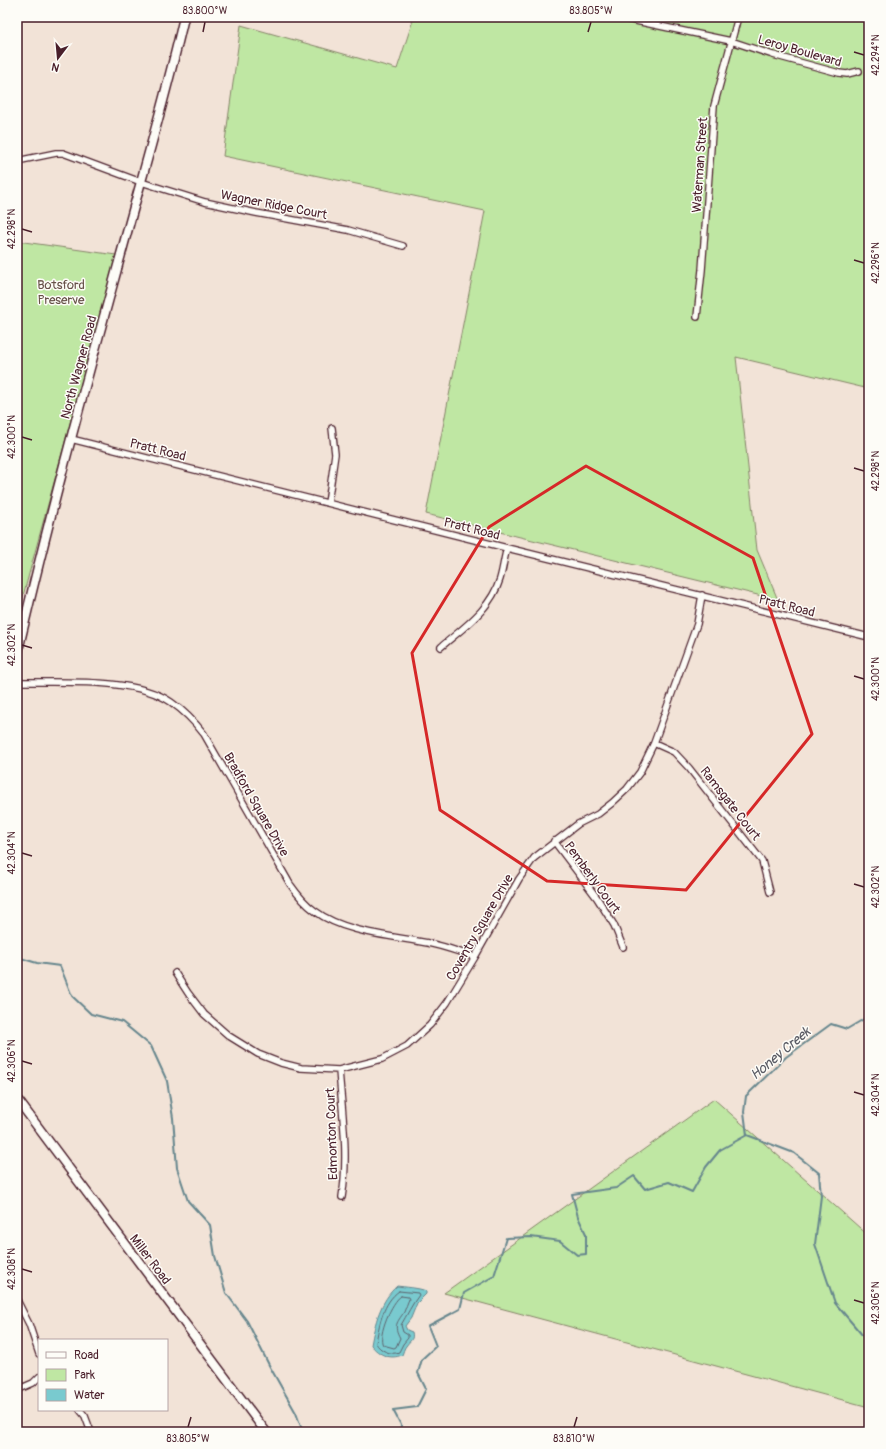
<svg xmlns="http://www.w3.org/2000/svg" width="886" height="1449" viewBox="0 0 886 1449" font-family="Pangolin,sans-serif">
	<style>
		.green { fill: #bfe7a3; stroke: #848367 }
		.water { fill: #79cacf; stroke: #66868d }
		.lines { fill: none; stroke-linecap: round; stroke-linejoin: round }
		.shore { stroke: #5d636d; stroke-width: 1 }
		.stream { stroke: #66868d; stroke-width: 2 }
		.minor-casing { stroke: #4a1f2b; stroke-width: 8 }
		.secondary-casing { stroke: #4a1f2b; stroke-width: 11 }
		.minor { stroke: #fdfcf7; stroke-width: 5.5 }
		.secondary { stroke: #fdfcf7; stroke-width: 8 }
		.marked { fill: none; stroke: #d62828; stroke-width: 3; stroke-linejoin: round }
		.ticks { fill: none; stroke: #4a1f2b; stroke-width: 1.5 }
		.labels { text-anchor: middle; stroke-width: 3; stroke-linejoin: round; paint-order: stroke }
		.street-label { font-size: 13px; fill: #4a1f2b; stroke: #fdfcf7 }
		.park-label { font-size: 13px; fill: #675149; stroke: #fdfcf7 }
		.water-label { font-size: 14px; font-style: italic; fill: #5a5b64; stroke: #fdfcf7 }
		.neatline { fill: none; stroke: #4a1f2b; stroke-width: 1.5 }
		.ticks-label { font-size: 10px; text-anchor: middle; fill: #4a1f2b }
	</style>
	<rect width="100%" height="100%" fill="#f2e3d7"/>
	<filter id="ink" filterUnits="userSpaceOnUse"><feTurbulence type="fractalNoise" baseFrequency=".025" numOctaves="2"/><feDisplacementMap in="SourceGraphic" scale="8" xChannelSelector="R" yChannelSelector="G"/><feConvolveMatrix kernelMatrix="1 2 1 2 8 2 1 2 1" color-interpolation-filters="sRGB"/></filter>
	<g filter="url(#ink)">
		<path class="green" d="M414,17H869V389L736,357L757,550L778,600L426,514L485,211L223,156L241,25L397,69Z
			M17,241L116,255L17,618Z
			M714,1099L869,1236V1407L444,1293Z"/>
		<path class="water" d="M397,1286C404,1287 420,1288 426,1291V1294L417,1303L411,1318L405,1326L407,1330L412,1332C414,1340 410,1340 406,1346C404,1348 403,1353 402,1355C390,1360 379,1355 371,1345C375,1323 380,1301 397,1286Z"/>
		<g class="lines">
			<path class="shore" d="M399,1291L418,1293L419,1295C412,1304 407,1315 401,1325L403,1332L408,1335V1338L403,1344L399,1352C391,1356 379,1350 376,1343C379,1325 383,1302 399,1291Z
				M401,1296L408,1297L409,1299C407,1303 406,1308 404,1312C397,1323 393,1325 400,1338L396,1347L394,1348L383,1345C377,1336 392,1301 401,1296Z"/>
			<path class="stream" d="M17,957L37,963L60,966L72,996L91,1014L122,1022L151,1046L167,1081L173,1118L177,1168L188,1201L210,1225L215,1256L226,1293L247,1321L270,1367L296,1413L303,1432
				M747,1135L794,1153L819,1173L821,1196L815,1244L835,1303L869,1343
				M747,1135L744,1112L746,1096L786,1057L831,1024L847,1029L869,1016
				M400,1432L401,1425L393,1410L417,1407L426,1389L418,1373L422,1359L436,1346L428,1326L460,1309L464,1293L494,1276L506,1238L531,1237L560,1241L577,1255L586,1254V1234L578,1217L572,1194L616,1188L634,1176L645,1189L669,1182L692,1192L706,1167L720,1150L747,1135"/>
			<defs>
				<path id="minor" d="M617,17L731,41L773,55L839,73L847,74L859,71
					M17,161L56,153H63L141,182L205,202L256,213L348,230L403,246
					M697,317L702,270L714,106L738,17
					M71,439L507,548L869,637
					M328,503L335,454L332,428
					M441,647C464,627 491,609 500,579C503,569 504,558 507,548
					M17,682C60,683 135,677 171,702C184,711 194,721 204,734L290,884C297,894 305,904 315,911C344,933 393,936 428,943C444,946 459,952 475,957
					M654,743L674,752L689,768L762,861L770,892
					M554,841L597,898L614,925L623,947
					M175,973L188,993L204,1014L229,1036L258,1054L281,1063L301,1068L339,1070L382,1059L407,1046L430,1025L447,1003L475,957L519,879L534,858L578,824L598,814L612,803L627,789L640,772L654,743L697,624L702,595
					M339,1070C342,1112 349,1155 342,1197
					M17,1300L29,1324L39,1354
					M17,1390L33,1383L39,1377
					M80,1410L85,1416L91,1432"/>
				<path id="secondary" d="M17,655C50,511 90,368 129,225C148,156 168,87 184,17
					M17,1099L266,1432"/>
			</defs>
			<use href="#minor" class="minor-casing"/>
			<use href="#secondary" class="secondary-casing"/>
			<use href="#minor" class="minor"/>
			<use href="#secondary" class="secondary"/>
		</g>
	</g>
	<path class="marked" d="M586,466L753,558L812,734L686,890L547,881L440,810L412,653L489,527Z"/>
	<path class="ticks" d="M203,32L205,22M588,32L591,22M854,52L864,55M22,229L32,232M854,260L864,263M22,437L32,440M854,468L864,471M22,645L32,648M854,676L864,679M22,853L32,856M854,884L864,887M22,1061L32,1064M854,1092L864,1095M22,1269L32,1272M854,1300L864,1303M188,1427L191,1417M574,1427L577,1417"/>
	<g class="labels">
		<g class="street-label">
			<text transform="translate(800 50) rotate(16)" y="5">Leroy Boulevard</text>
			<text transform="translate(699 165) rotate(-86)" y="5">Waterman Street</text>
			<text transform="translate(274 204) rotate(11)" y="5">Wagner Ridge Court</text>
			<text transform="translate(78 367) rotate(-75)" y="5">North Wagner Road</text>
			<text transform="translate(158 449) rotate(14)" y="5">Pratt Road</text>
			<text transform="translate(472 528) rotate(14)" y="5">Pratt Road</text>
			<text transform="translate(787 605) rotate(14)" y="5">Pratt Road</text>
			<text transform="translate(731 803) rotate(52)" y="5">Ramsgate Court</text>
			<text transform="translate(257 804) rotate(60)" y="5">Bradford Square Drive</text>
			<text transform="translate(593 877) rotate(54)" y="5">Pemberly Court</text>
			<text transform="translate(479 927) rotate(-60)" y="5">Coventry Square Drive</text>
			<text transform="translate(331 1134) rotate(-92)" y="5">Edmonton Court</text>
			<text transform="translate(151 1259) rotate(53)" y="5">Miller Road</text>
		</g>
		<g class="park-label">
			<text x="61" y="289">Botsford<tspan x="61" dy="15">Preserve</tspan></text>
		</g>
		<g class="water-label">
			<text transform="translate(780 1053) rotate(-40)" y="5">Honey Creek</text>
		</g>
	</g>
	<rect width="886" height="1449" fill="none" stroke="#fdfcf7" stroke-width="44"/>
	<rect x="38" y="1339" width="130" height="72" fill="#fdfcf7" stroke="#b5a4a5"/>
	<rect x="46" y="1352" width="20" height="6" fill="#fdfcf7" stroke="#b5a4a5"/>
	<text x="74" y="1359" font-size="12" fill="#4a1f2b">Road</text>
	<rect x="46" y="1369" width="20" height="12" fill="#bfe7a3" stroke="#b5a4a5"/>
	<text x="74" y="1379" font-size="12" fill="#4a1f2b">Park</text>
	<rect x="46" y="1389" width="20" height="12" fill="#79cacf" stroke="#b5a4a5"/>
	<text x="74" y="1399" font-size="12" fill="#4a1f2b">Water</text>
	<g transform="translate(58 58) rotate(196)" stroke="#fdfcf7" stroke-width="3" paint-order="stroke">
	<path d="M0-3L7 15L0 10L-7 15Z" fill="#4a1f2b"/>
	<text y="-6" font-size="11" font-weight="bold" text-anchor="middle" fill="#4a1f2b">N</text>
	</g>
	<rect x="22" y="22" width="842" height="1405" class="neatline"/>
	<g class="ticks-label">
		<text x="205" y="14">83.800°W</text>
		<text x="591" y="14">83.805°W</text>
		<text transform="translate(875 55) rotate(-90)" y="4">42.294°N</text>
		<text transform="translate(11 229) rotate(-90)" y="4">42.298°N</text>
		<text transform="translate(875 263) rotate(-90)" y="4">42.296°N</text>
		<text transform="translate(11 437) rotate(-90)" y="4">42.300°N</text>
		<text transform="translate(875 471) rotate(-90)" y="4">42.298°N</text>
		<text transform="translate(11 645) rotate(-90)" y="4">42.302°N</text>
		<text transform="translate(875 679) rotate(-90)" y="4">42.300°N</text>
		<text transform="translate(11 853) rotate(-90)" y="4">42.304°N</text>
		<text transform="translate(875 887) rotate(-90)" y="4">42.302°N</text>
		<text transform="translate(11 1061) rotate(-90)" y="4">42.306°N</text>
		<text transform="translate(875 1095) rotate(-90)" y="4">42.304°N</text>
		<text transform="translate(11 1269) rotate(-90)" y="4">42.308°N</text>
		<text transform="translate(875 1303) rotate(-90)" y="4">42.306°N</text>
		<text x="188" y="1442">83.805°W</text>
		<text x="574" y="1442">83.810°W</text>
	</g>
</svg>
